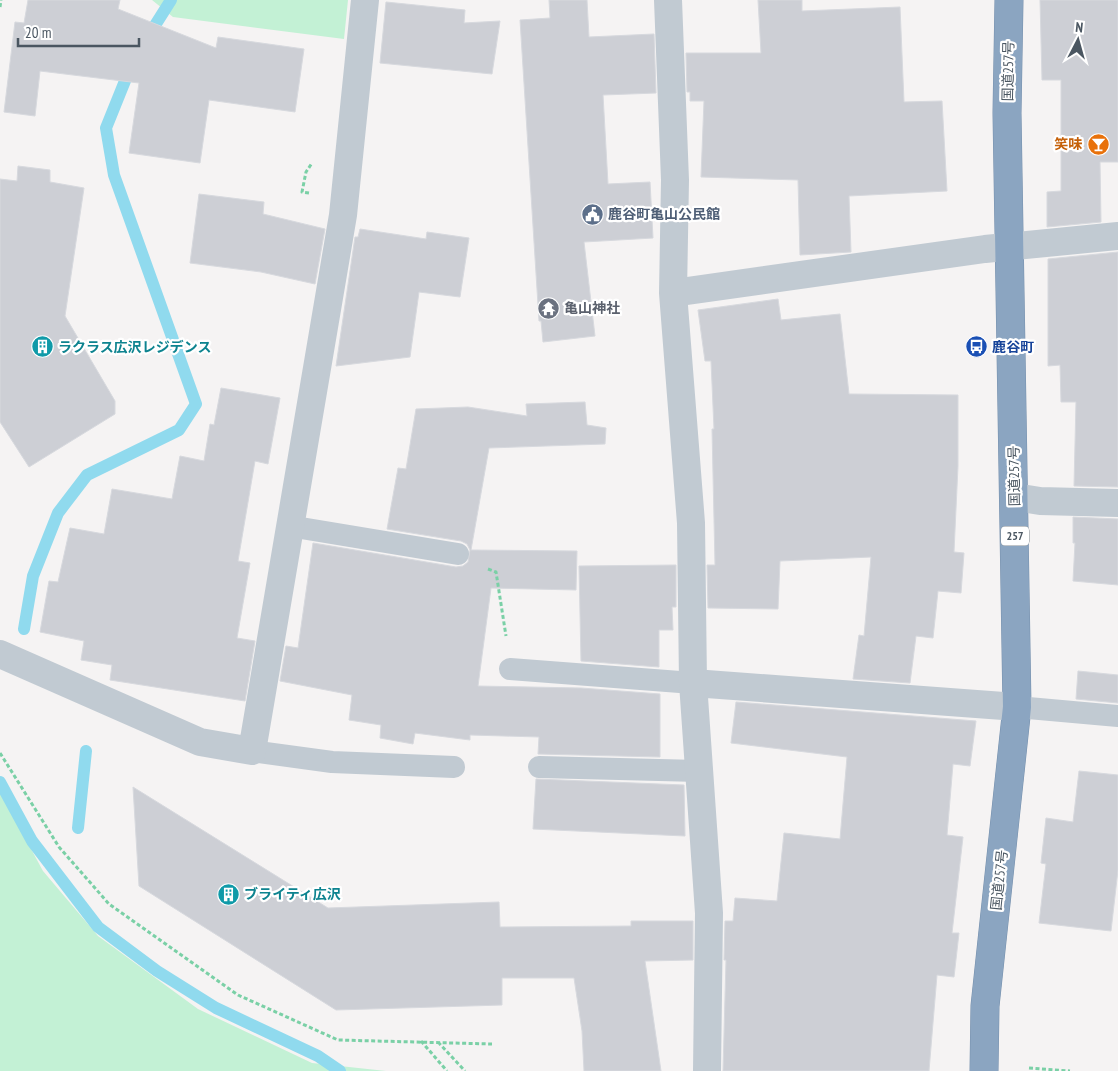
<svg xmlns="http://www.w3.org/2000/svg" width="1118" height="1071" viewBox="0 0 1118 1071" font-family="'PT Sans Narrow','Noto Sans JP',sans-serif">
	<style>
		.green { fill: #c3f1d5 }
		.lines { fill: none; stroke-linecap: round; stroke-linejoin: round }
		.stream { stroke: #90daee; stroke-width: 12 }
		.building { fill: #cdcfd5; stroke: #d7d9de }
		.highway-casing { stroke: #7690ad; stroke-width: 29 }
		.path { stroke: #7ad0a6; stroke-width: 3; stroke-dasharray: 4 2.5; stroke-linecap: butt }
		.lane { stroke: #c1cad2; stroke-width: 22 }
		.street { stroke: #c1cad2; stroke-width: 28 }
		.highway { stroke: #8ba5c1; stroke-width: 28 }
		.labels { text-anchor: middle; stroke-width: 4.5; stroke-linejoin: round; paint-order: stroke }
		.shield { fill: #fff; stroke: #808990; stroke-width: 1 }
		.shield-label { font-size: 12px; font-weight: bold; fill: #4a5661 }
		.street-label { font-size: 14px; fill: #4a5661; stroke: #fff }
		.food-label { font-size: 14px; font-weight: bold; fill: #c56008; stroke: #fff; text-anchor: end }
		.service-label { font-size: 14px; font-weight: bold; fill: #4e5e75; stroke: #fff; text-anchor: start }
		.worship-label { font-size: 14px; font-weight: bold; fill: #5b616d; stroke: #fff; text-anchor: start }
		.culture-label { font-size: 14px; font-weight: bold; fill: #0d838f; stroke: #fff; text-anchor: start }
		.transit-label { font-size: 14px; font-weight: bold; fill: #164399; stroke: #fff; text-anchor: start }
	</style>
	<rect width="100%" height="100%" fill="#f5f3f3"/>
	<path class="green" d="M152,0H348L344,39L173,17Z
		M0,792L43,871L98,936L198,1009L312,1063L386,1071H0Z"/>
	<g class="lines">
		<path class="stream" d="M147,38L171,0
			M24,629L33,576L58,513L87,475L179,430L196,404L114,175L106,128L131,66
			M0,782L32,841L98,927L157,971L216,1008L318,1056L340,1071
			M78,828L86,751"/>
	</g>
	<path class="building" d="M28,0H120L118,9L216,48L218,37L304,49L295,112L209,100L200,163L129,153L139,83L40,71L35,116L4,112L15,22L24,23Z
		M549,0H587L589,37L654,34L656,93L603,95L608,184L650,182L653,238L584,242L595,336L543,342L541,321H539L520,20L550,18Z
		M758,0H802V11L900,7L904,102L942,101L947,191L849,196L851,252L800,255L798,180L701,177L704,101H690V92H687L686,53H761Z
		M1040,0H1118V162H1100L1101,222L1047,227V192L1061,191V80H1042Z
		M386,2L465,10L464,23L500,21L492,74L380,63Z
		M18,166L50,170V182L84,188L65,316L115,401V414L29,467L0,422V179L17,181Z
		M199,194L264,202L263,214L325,229L315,284L261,272L190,263Z
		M360,229L426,239L427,232L469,238L460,297L419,292L410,357L336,366L355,237H358Z
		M1118,252V487L1074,486L1076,402H1061L1060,365L1048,366V259Z
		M778,299L781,320L840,314L849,394L958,395V466L954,552L964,553L961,593L938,591L933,638L916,636L910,683L853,679L859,635L864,636L871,557L780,561L778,609L708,608L707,565H715L712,429H714L711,361H705L698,310Z
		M221,388L280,398L268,464L255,461L238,561L250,563L237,638L255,641L245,701L110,680L112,665L81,660L84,641L40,632L49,581L58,582L70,528L104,534L112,489L172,499L180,456L204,461L210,424L214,425Z
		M585,402L587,425L606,428L605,444L489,448L471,550L577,551L576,590L491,588L478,686L581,688L660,694V757L538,754L539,737L470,735V740L415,733L413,744L380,738L381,725L349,720L352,695L280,681L286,646L298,648L313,543L456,567L463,566L468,562L470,550L467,544L461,541L387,529L398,468L406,469L416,409L468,407L527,416L526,404Z
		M1073,517L1118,519V585L1073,581L1075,543H1073Z
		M676,565V607H672L673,630H659V667L581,661L579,566Z
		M1078,671L1118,675V703L1076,699Z
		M736,702L976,721L970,766L953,764L947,835L963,837L952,933H959L954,977L937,975L929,1071H723L726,960H724L725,921H733L735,898L777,901L784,833L840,839L847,757L731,743Z
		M1079,771L1118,775V870L1111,931L1039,923L1046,864L1041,863L1046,818L1073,822Z
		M536,779L684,785L685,836L533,829Z
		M133,787L328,908L499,902L500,927L631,926V921H693V960L645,961L661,1071H584L582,1031L574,978H502V1005L336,1010L139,886Z"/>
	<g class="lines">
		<defs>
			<path id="highway" d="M984,1071L985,1006L1017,707L1007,113L1009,0"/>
		</defs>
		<use href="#highway" class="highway-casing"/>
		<path class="path" d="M0,7L1,0
			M309,193L302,192L306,172L312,163
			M488,569L496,572L506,636
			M0,753L59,847L109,904L238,995L338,1040L492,1044
			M421,1041L447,1071
			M438,1042L465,1071
			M1029,1068L1070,1071"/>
		<path class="lane" d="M289,526L458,554
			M510,669L693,683
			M1017,707L1118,716
			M252,751L332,762L454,767
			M539,767L699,771"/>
		<path class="street" d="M668,0L675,180L673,293L691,523L693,683L709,913L707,1071
			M673,293L985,249L1118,236
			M1015,497L1040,501L1118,503
			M0,654L200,742L252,751L343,215L365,0
			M693,683L1017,707"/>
		<use href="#highway" class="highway"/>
	</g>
	<defs>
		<symbol id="bar-disc" viewBox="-11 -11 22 22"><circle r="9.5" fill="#e8710a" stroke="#fff"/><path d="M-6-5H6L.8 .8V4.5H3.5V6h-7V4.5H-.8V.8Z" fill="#fff"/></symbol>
		<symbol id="civic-disc" viewBox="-11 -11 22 22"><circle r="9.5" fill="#5c6f8a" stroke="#fff"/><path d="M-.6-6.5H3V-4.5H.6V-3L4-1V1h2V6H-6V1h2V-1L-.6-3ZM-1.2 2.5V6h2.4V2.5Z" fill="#fff"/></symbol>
		<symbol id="temple-disc" viewBox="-11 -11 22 22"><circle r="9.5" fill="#6b7280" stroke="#fff"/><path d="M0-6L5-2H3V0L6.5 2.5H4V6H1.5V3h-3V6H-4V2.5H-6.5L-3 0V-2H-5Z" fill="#fff"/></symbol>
		<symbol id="building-disc" viewBox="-11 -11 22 22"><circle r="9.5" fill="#0f9aa8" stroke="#fff"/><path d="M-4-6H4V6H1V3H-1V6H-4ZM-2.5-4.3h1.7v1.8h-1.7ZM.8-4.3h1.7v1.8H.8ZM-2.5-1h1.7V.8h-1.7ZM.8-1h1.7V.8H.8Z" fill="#fff"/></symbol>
		<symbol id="bus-disc" viewBox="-11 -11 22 22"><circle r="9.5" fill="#1a4fb4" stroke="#fff"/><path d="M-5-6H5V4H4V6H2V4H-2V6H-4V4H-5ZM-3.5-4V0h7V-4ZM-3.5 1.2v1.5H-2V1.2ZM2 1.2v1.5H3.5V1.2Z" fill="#fff"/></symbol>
	</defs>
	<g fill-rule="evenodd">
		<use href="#bar-disc" x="1086" y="132" width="25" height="25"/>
		<use href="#civic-disc" x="580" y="202" width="25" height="25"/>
		<use href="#temple-disc" x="536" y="296" width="25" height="25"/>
		<use href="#building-disc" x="30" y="334" width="25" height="25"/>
		<use href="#bus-disc" x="964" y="334" width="25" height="25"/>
		<use href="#building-disc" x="216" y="882" width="25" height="25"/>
	</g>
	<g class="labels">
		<rect class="shield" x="1001" y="526.5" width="28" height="19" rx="4"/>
		<g class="shield-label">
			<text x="1015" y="540">257</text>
		</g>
		<g class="street-label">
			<text transform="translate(1008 71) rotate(-89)" y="5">国道257号</text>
			<text transform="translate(1014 476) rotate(-91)" y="5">国道257号</text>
			<text transform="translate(999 880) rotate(-84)" y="5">国道257号</text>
		</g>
		<g class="food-label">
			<text x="1082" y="149">笑味</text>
		</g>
		<g class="service-label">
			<text x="608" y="219">鹿谷町亀山公民館</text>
		</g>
		<g class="worship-label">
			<text x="564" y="313">亀山神社</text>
		</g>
		<g class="culture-label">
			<text x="58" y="352">ラクラス広沢レジデンス</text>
			<text x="244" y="899">ブライティ広沢</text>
		</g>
		<g class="transit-label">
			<text x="992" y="352">鹿谷町</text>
		</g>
	</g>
	<g transform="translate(1078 40) rotate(6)" stroke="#ffffff" stroke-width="4" paint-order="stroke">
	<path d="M0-4L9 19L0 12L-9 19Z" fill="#4a5661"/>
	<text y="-8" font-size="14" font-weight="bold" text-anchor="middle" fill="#4a5661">N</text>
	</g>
	<path d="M18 38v8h121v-8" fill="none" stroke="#4a5661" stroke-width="2.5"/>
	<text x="25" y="38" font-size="15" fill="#4a5661" stroke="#ffffff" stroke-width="4" paint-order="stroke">20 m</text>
</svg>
